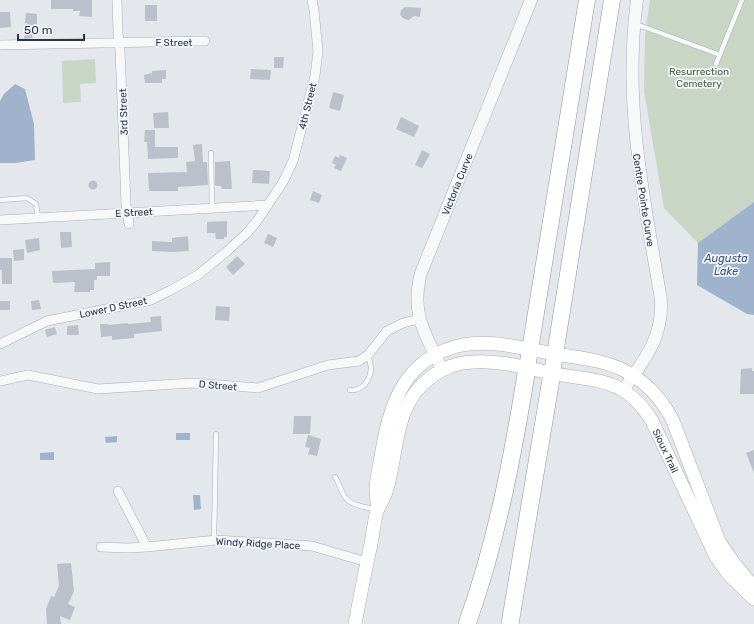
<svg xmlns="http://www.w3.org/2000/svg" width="754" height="624" viewBox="0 0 754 624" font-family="Rubik,sans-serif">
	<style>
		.green { fill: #c9d6c5 }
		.water { fill: #9fb4cc }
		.building { fill: #bbc0ca }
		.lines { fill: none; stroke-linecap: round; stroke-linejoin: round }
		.service-casing { stroke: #a9aeb7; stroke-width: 5.5 }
		.minor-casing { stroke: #a9aeb7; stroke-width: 10 }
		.tertiary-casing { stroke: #a9aeb7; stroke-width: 13 }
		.secondary-casing { stroke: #a9aeb7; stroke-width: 14 }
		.trunk-casing { stroke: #8b94a3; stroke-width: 17 }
		.motorway-casing { stroke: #8b94a3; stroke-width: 18 }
		.service { stroke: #f7f8fa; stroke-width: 4.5 }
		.minor { stroke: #f7f8fa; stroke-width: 9 }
		.tertiary { stroke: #f7f8fa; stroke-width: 12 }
		.secondary { stroke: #fff; stroke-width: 13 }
		.trunk { stroke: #fff; stroke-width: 16 }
		.motorway { stroke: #fff; stroke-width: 17 }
		.labels { text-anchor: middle; stroke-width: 3.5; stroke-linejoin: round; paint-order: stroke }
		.street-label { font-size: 10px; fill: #2b3445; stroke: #f4f6f9 }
		.park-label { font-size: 10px; fill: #3f6138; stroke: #f4f6f9 }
		.water-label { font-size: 11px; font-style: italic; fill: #34527a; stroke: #f4f6f9 }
	</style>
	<rect width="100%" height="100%" fill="#e4e7ec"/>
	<path class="green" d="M650,0H754V202L698,243L664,208L644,91L645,35Z
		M95,59L96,83L80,84L81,102L63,103L62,61Z"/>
	<path class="water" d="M15,84L25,89L34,124L35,160L16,163H0V101L4,94Z
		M754,202V315L747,314L697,285L698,243Z
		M176,433H190V440H176Z
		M117,436V442L106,443L105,437Z
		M54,452V460H40V453Z
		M193,495H200L201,509L194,510Z"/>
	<path class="building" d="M51,0H92V17L79,16L80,11H73V9H51Z
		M145,5H157V21H145Z
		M405,7L421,8L420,17L414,16L409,20L404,19L400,15L401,10Z
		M0,12H10L11,27L0,28Z
		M26,13L37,14V24H34L32,38L24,39L27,23H25Z
		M274,57H284L283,68H274Z
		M251,69L271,70L270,80L250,79Z
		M166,70V79H162V83H145L144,75L152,73V71Z
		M333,92L344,95L340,111L329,108Z
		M168,112L169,128H154L153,113Z
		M401,117L419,126L414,137L396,129Z
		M145,130H155V147H178V158L148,159L147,142H144Z
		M202,144L203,162H207L208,185L178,187V191H149L148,173L187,172L186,162L195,161L193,145Z
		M422,150L430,154L422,168L415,165Z
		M340,155L347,158L341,171L334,168L336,165L332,163L335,156L339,158Z
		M230,161L232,189H222L221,186H217L215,185V162Z
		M253,170L270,171L269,184L252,183Z
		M88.5 185a4.5 4.5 0 1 1 9 0a4.5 4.5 0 1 1-9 0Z
		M313,191L322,195L319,203L310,200Z
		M227,221V237H224V239H216L215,233H207V222Z
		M60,232H71L72,247L61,248Z
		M268,234L277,238L273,247L264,243Z
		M188,236L189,251L173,252L152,251V241L172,242V238Z
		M39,238L40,250L27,253L25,240Z
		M24,249V260L14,261L13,250Z
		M237,256L245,264L233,275L226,267Z
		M0,258H12V284H2V270H0Z
		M110,262V276H97V280H94V290H90V292H74L75,282L53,283L52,271L95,269V263Z
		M39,300L41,309L32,310L31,301Z
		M0,301H10V310H0Z
		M216,306L230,307L229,321L215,320Z
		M161,316L162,331L134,334V338L112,340V336L101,337L100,324H108L109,325L128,323V324L151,322L150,317Z
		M78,325L79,335H67V326Z
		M55,327L57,334L47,337L45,330Z
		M752,368V371H754V394H740L741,369Z
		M294,416H311L310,434H293Z
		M308,435L321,439L317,456L308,454L310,448L305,447Z
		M754,450V473L746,453Z
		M71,563L74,591L68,604L75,607L70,620L60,616L61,624H47L46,609L51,596L54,597L59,586L57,564Z"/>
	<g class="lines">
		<defs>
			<path id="service" d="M636,25L644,27L720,55
				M716,64L742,0
				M211,153L212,208
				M0,200L27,198L36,204L38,218
				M350,390C362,391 370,381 371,369C371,364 369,360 368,355
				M335,477C339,483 341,491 345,497C351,506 367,507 377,510
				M214,540L216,434"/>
			<path id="minor" d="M117,0L118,33L120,50L126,204L129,224
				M0,45L205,41
				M0,220L268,205
				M0,344L47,321L151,300L171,290L198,275L226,252L247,233L257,221L283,182L293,161L315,76L318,51L314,10L312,0
				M0,381L28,375L98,389L192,383L258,388L328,365L359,361L368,355L387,331L403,323L419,319
				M118,491L147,547
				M101,547L128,548L147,547L216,540L312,546L367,562"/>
			<g id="tertiary">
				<path id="s1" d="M442,370C426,334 410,315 421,273L531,0"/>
				<path d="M623,390C644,361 663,338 661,300C644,198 623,104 637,0"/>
			</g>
			<g id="secondary">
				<path d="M378,509C377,502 376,494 376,487C377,476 380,463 382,451C390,402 406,357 462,345C492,339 525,349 555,354C569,356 583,358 597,361C631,368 658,390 673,421L719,541L733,562L754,587"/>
				<path id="s2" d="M355,624C360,597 365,571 371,544C373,533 374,522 377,511C380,504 385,497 387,489C394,464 395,437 404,413C415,384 442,363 473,362C499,360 526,368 551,373C596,382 624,376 652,421L716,557L729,575L754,599"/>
			</g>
			<path id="trunk" d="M527,368L587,0
				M552,373L612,0"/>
			<path id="motorway" d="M467,624C497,541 513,455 527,368
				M510,624L552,373"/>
		</defs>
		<use href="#service" class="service-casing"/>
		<use href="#minor" class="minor-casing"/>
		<use href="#tertiary" class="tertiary-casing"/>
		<use href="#secondary" class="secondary-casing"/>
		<use href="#trunk" class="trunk-casing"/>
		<use href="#motorway" class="motorway-casing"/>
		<use href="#service" class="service"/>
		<use href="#minor" class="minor"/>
		<use href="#tertiary" class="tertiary"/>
		<use href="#secondary" class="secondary"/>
		<use href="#trunk" class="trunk"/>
		<use href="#motorway" class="motorway"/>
	</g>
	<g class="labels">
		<g class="street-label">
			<text x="174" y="46">F Street</text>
			<text transform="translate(307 106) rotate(-76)" y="4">4th Street</text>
			<text transform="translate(123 112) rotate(-92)" y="4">3rd Street</text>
			<text dy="4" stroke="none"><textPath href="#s1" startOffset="198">Victoria Curve</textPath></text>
			<text transform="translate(644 200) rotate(81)" y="4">Centre Pointe Curve</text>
			<text transform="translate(134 212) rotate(-3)" y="4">E Street</text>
			<text transform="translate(113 307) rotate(-12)" y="4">Lower D Street</text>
			<text transform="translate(218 385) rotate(5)" y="4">D Street</text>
			<text dy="4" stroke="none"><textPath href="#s2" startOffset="537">Sioux Trail</textPath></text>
			<text transform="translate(258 543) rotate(3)" y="4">Windy Ridge Place</text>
		</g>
		<g class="park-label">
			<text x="699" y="75">Resurrection<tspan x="699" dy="12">Cemetery</tspan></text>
		</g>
		<g class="water-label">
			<text x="726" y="262">Augusta<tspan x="726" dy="13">Lake</tspan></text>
		</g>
	</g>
	<path d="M18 34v6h66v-6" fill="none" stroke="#2b3445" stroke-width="2"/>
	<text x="24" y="34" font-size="12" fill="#2b3445" stroke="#f4f6f9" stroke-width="3" paint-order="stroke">50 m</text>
</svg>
